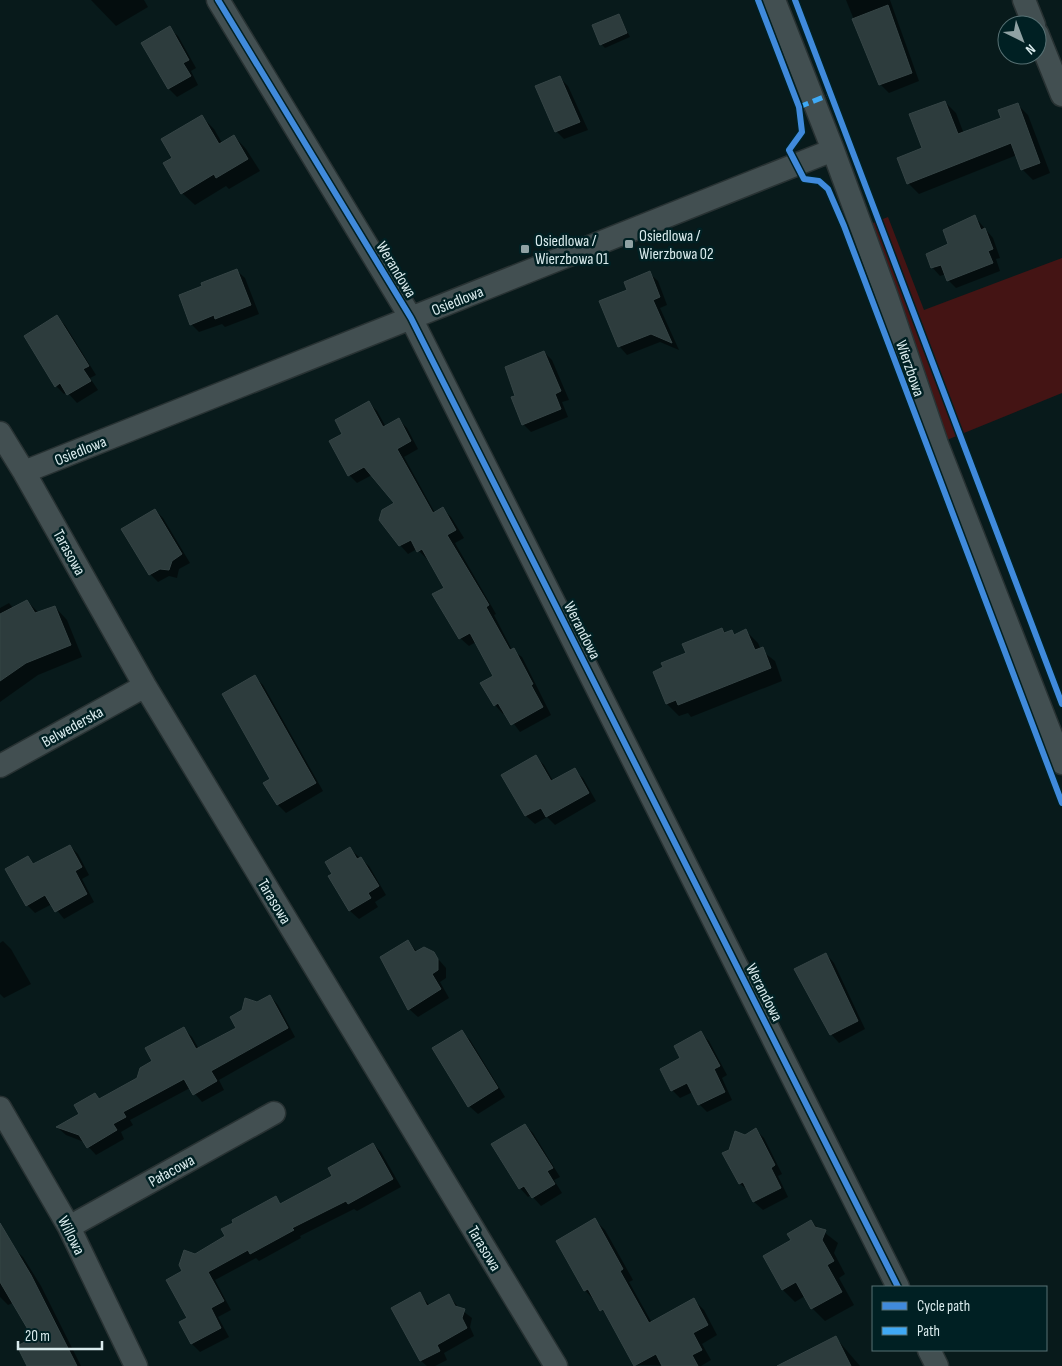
<svg xmlns="http://www.w3.org/2000/svg" width="1062" height="1366" viewBox="0 0 1062 1366" font-family="'Sofia Sans Condensed',sans-serif">
	<style>
		.green { fill: #441414 }
		.shadow { fill: #0007 }
		.building { fill: #2d3c3d; stroke: #354445 }
		.lines { fill: none; stroke-linecap: round; stroke-linejoin: round }
		.street-casing { stroke: #283233; stroke-width: 25 }
		.street { stroke: #424f51; stroke-width: 22 }
		.quiet { stroke: #3fa9f5; stroke-width: 5; stroke-dasharray: 10 5; stroke-linecap: butt }
		.cycleway-casing { stroke: #002023; stroke-width: 9 }
		.cycleway { stroke: #408adc; stroke-width: 6 }
		.poi-dot { fill: #90a2a4; stroke: #002023; stroke-width: 2 }
		.labels { text-anchor: middle; stroke-width: 5; stroke-linejoin: round; paint-order: stroke }
		.poi-label { font-size: 16px; fill: #d9ebed; stroke: #002023; text-anchor: start }
		.street-label { font-size: 16px; fill: #d9ebed; stroke: #002023 }
	</style>
	<rect width="100%" height="100%" fill="#081a1b"/>
	<path class="green" d="M888,217L924,310L1062,258V393L937,444L860,228Z"/>
	<path class="shadow" d="M91,0H144L148,7L116,26Z
		M846,0H890L919,81L889,93L880,84Z
		M619,15L630,37L605,48L601,44Z
		M169,28L178,36L196,68L191,71L198,85L177,97L169,89L143,43Z
		M559,77L568,86L588,130L564,139L556,131Z
		M945,102L956,113L964,134L1003,118L1017,104L1028,115L1050,173L1033,180L1022,169L1017,155L919,194L908,183Z
		M201,116L214,129L222,143L234,136L246,149L260,171L229,189L226,186L195,205L182,193L174,159Z
		M975,217L993,238L1000,258L996,259L1000,271L956,288L948,280L946,274L940,276L932,267Z
		M236,270L245,278L259,314L225,327L222,324L199,332L191,324L203,287Z
		M649,273L658,281L667,305L660,308L679,350L660,342L627,355L619,346L629,290Z
		M57,317L65,325L96,375L90,378L98,390L77,403L67,392L64,394L56,386Z
		M544,352L552,360L569,400L562,402L568,417L531,432L523,424L516,396Z
		M369,403L377,411L386,427L398,419L407,428L418,449L404,457L435,513L443,509L451,517L464,538L455,543L496,614L494,615L512,650L522,657L551,715L520,732L505,712L503,714L495,705L494,676L476,642L469,646L460,638L446,588L428,558L427,559L417,549L408,554L400,545L396,504L372,475L357,483L349,475L344,434Z
		M155,510L163,518L190,563L179,569L177,578L169,576L158,582L150,574Z
		M27,601L39,613L55,607L67,620L82,657L38,675L0,702V608L9,603L13,608Z
		M722,629L726,633L732,631L735,635L746,631L758,643L761,650L775,661L782,681L691,717L688,713L679,716L667,704L687,654Z
		M255,677L263,685L323,791L286,813L278,805L265,783L272,779Z
		M536,757L544,765L553,781L574,770L583,778L596,801L555,825L547,817L535,824L526,816L503,775Z
		M70,846L78,854L89,875L82,879L94,902L64,919L52,904L35,913L27,905L28,858L35,865Z
		M350,849L369,866L386,895L375,902L378,907L359,919L350,911L330,877L334,874Z
		M3,941L11,949L31,984L4,998L0,994V943Z
		M408,941L417,952L433,953L446,968V978L440,982L449,998L418,1017L409,1009Z
		M826,954L834,963L865,1029L839,1043L831,1034Z
		M270,996L278,1005L295,1037L219,1080L224,1090L202,1102L190,1088L130,1120L133,1125L121,1132L124,1139L96,1155L84,1142L66,1135L58,1128L81,1115L95,1095L100,1100L138,1079L184,1029L192,1037L199,1049L238,1028L257,1003Z
		M462,1032L470,1040L505,1097L478,1114L469,1106Z
		M700,1033L709,1041L727,1075L722,1078L732,1100L707,1112L699,1104L693,1092L680,1098L672,1090L682,1059Z
		M525,1125L533,1133L560,1177L554,1180L562,1193L541,1206L531,1195L528,1197L520,1188Z
		M756,1130L764,1138L782,1174L778,1176L788,1197L763,1210L754,1202L749,1191L740,1184L730,1151L745,1136Z
		M373,1144L381,1152L401,1187L357,1211L354,1209L300,1236L301,1238L259,1261L256,1258L215,1280L231,1310L218,1317L229,1337L200,1352L192,1344L181,1323L188,1318L184,1271L196,1255L227,1237L275,1198L282,1205L334,1177Z
		M595,1220L605,1230L633,1280L629,1282L652,1323L694,1300L704,1310L717,1335L702,1344L711,1360L701,1366L635,1365L610,1319L585,1290L558,1241Z
		M811,1222L838,1243L834,1253L845,1274L839,1278L854,1305L825,1321L812,1308L805,1296L795,1302L783,1290L792,1241Z
		M12,1247L23,1257L41,1286L81,1366H28L35,1338L13,1303L8,1305L0,1297V1251Z
		M420,1294L430,1306L449,1296L459,1308L472,1318L470,1327L474,1336L444,1353L447,1360L435,1366H427L421,1361L393,1309Z
		M836,1338L860,1366H802Z"/>
	<path class="building" d="M888,5L912,73L879,85L852,19Z
		M619,14L627,33L600,45L592,25Z
		M170,26L189,60L183,63L191,76L168,89L141,43Z
		M560,76L580,122L555,132L535,86Z
		M945,101L958,134L1001,118L998,110L1018,103L1040,163L1021,170L1011,143L907,184L897,158L922,148L909,114Z
		M202,115L219,144L234,135L248,159L216,178L214,174L181,194L163,163L172,158L161,139Z
		M975,215L981,230L985,228L993,249L988,251L993,263L947,281L941,265L931,268L926,254L948,244L943,230Z
		M237,269L251,305L215,319L214,315L190,325L179,295L202,286L201,283Z
		M650,271L660,297L653,300L672,343L651,334L618,347L599,301L627,290L624,282Z
		M57,315L89,366L83,369L91,381L67,395L60,383L55,387L24,336Z
		M544,351L561,391L555,394L561,409L522,425L511,397L515,396L505,367Z
		M369,401L383,427L399,418L411,441L397,449L433,513L443,507L456,530L447,535L489,605L486,607L510,650L514,648L533,684L531,685L543,707L511,725L498,703L494,706L480,683L493,676L470,633L459,639L432,594L444,588L422,549L417,552L411,540L399,546L379,520L382,510L394,503L364,467L348,476L329,441L342,434L335,420Z
		M155,509L182,554L172,561L169,570L160,569L149,575L121,529Z
		M27,600L35,613L55,606L71,645L26,663L0,681V614Z
		M722,628L724,633L732,630L734,635L746,629L755,650L763,647L771,668L678,705L676,700L666,704L653,672L663,667L661,663L686,653L682,644Z
		M255,675L316,783L277,805L263,783L270,779L222,694Z
		M536,755L551,781L575,768L589,793L546,817L541,808L525,816L501,775Z
		M70,845L82,867L75,871L87,894L55,912L45,895L26,906L5,869L28,856L33,864Z
		M350,847L357,859L361,857L379,886L368,893L371,898L349,911L328,876L332,874L325,862Z
		M408,940L415,952L424,947L434,952L438,959V970L432,974L441,989L408,1010L380,957Z
		M826,953L858,1021L830,1035L794,969Z
		M270,995L288,1028L211,1071L217,1081L193,1095L184,1079L123,1112L126,1117L113,1124L117,1130L87,1148L79,1135L56,1127L79,1114L74,1105L95,1093L99,1099L137,1078L140,1068L152,1061L145,1048L184,1027L196,1049L236,1028L230,1017L242,1010L245,998L257,1002Z
		M462,1030L498,1088L468,1107L432,1048Z
		M701,1031L720,1066L714,1069L725,1092L698,1105L687,1083L671,1091L660,1069L680,1058L674,1046Z
		M525,1124L553,1168L547,1171L555,1184L532,1198L524,1186L519,1189L491,1144Z
		M756,1128L775,1165L771,1168L781,1188L753,1202L743,1182L739,1184L722,1153L729,1150L735,1131L745,1135Z
		M373,1143L393,1179L348,1204L346,1201L292,1228L294,1230L250,1254L248,1250L208,1272L224,1301L211,1308L221,1328L191,1344L179,1322L187,1318L166,1280L182,1271L179,1265L184,1250L195,1254L225,1236L221,1229L233,1223L232,1220L276,1196L280,1204L332,1176L328,1168Z
		M595,1218L623,1269L620,1271L649,1323L694,1298L708,1325L693,1333L702,1350L692,1355L698,1366H662L656,1354L634,1366L603,1309L600,1311L588,1289L584,1291L556,1241Z
		M811,1220L815,1227L826,1230L822,1240L834,1261L827,1265L842,1292L811,1309L796,1282L782,1290L763,1256L791,1240L787,1234Z
		M0,1223L31,1275L77,1366H27L17,1346L33,1338L0,1282Z
		M420,1292L427,1306L449,1294L455,1306L465,1309L462,1318L467,1328L437,1345L440,1351L420,1361L391,1308Z
		M836,1336L851,1366H777Z"/>
	<g class="lines">
		<defs>
			<path id="street" d="M218,0L411,318L898,1287
				M774,0L833,150L887,297L937,444L1062,763
				M1024,0L1034,25
				M1037,33L1062,95
				M0,433L24,472L145,686L556,1366
				M24,472L833,150
				M0,766L145,686
				M0,1108L69,1227L136,1366
				M69,1227L274,1113
				M929,1350L937,1366"/>
		</defs>
		<use href="#street" class="street-casing"/>
		<use href="#street" class="street"/>
		<path class="quiet" d="M799,107L831,94"/>
		<defs>
			<path id="cycleway" d="M218,0L411,318L898,1287
				M758,0L799,107L802,132L789,150L804,179L819,181L828,189L844,226L1062,803
				M795,0L1062,704"/>
		</defs>
		<use href="#cycleway" class="cycleway-casing"/>
		<use href="#cycleway" class="cycleway"/>
	</g>
	<g class="poi-dot">
		<rect x="624" y="239" width="10" height="10" rx="2.5"/>
		<rect x="520" y="244" width="10" height="10" rx="2.5"/>
	</g>
	<g class="labels">
		<g class="poi-label">
			<text x="639" y="241">Osiedlowa /<tspan x="639" dy="18">Wierzbowa 02</tspan></text>
			<text x="535" y="246">Osiedlowa /<tspan x="535" dy="18">Wierzbowa 01</tspan></text>
		</g>
		<g class="street-label">
			<text transform="translate(397 269) rotate(59)" y="6">Werandowa</text>
			<text transform="translate(457 300) rotate(-22)" y="6">Osiedlowa</text>
			<text transform="translate(911 368) rotate(71)" y="6">Wierzbowa</text>
			<text transform="translate(80 450) rotate(-22)" y="6">Osiedlowa</text>
			<text transform="translate(70 552) rotate(61)" y="6">Tarasowa</text>
			<text transform="translate(583 630) rotate(63)" y="6">Werandowa</text>
			<text transform="translate(72 726) rotate(-29)" y="6">Belwederska</text>
			<text transform="translate(275 901) rotate(59)" y="6">Tarasowa</text>
			<text transform="translate(765 992) rotate(63)" y="6">Werandowa</text>
			<text transform="translate(171 1170) rotate(-29)" y="6">Pałacowa</text>
			<text transform="translate(72 1235) rotate(63)" y="6">Willowa</text>
			<text transform="translate(485 1248) rotate(59)" y="6">Tarasowa</text>
		</g>
	</g>
	<rect x="872" y="1286" width="175" height="65" fill="#002023" stroke="#577174"/>
	<rect x="882" y="1302" width="25" height="8" fill="#408adc" stroke="#577174"/>
	<text x="917" y="1311" font-size="15" fill="#d9ebed">Cycle path</text>
	<rect x="882" y="1327" width="25" height="8" fill="#3fa9f5" stroke="#577174"/>
	<text x="917" y="1336" font-size="15" fill="#d9ebed">Path</text>
	<g transform="translate(1022 40) rotate(138)"><circle r="24" fill="#002023" stroke="#577174"/>
	<path d="M0-4L9 19L0 12L-9 19Z" fill="#90a2a4"/>
	<text y="-8" font-size="14" font-weight="bold" text-anchor="middle" fill="#d9ebed">N</text>
	</g>
	<path d="M18 1341v8h84v-8" fill="none" stroke="#d9ebed" stroke-width="2.5"/>
	<text x="25" y="1341" font-size="15" fill="#d9ebed" stroke="#002023" stroke-width="4" paint-order="stroke">20 m</text>
</svg>
